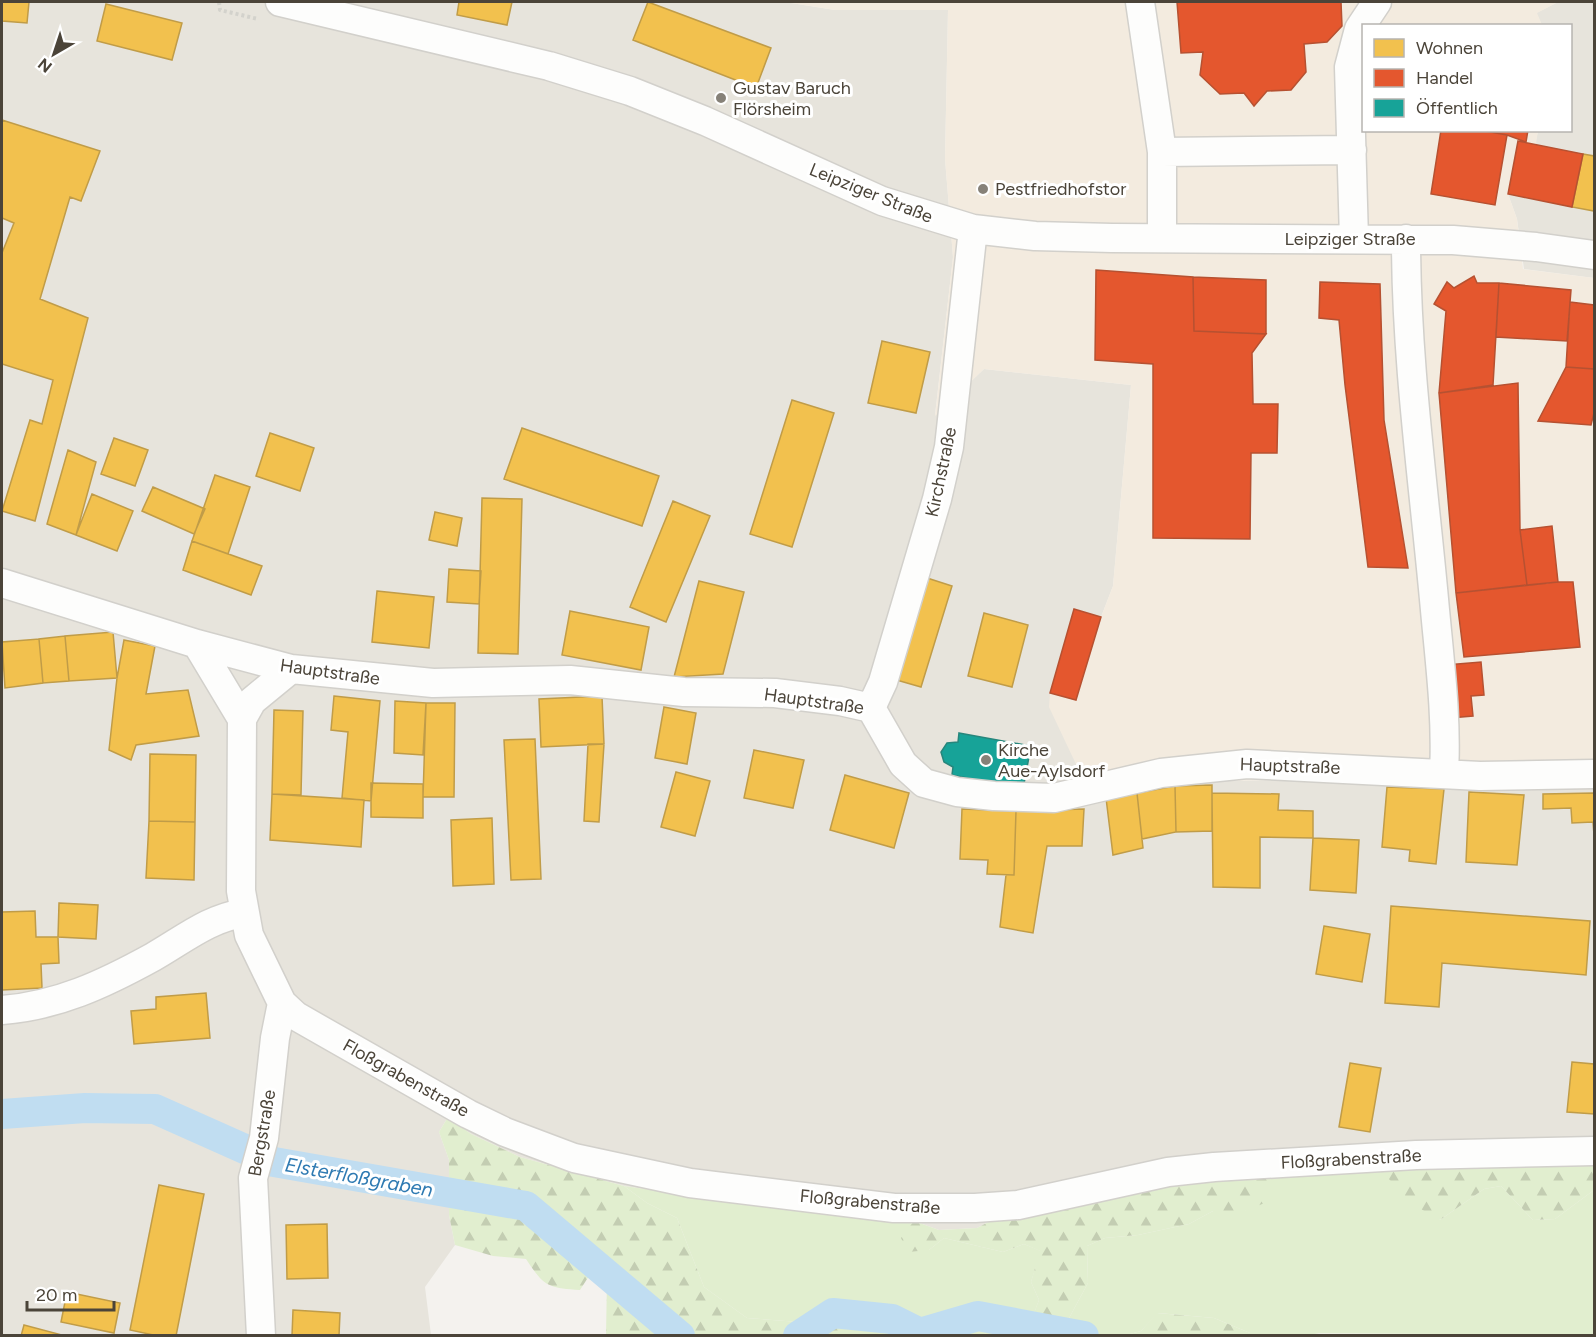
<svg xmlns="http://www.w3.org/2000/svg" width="1596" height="1337" viewBox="0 0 1596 1337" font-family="Figtree,sans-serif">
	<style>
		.residential { fill: #e7e4dc }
		.commercial { fill: #f3ebdf }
		.grass { fill: #e1eecf }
		.forest { fill: url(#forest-firs) }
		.homes { fill: #f2c14e; stroke: #c09c48; stroke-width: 1.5 }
		.shops { fill: #e4572e; stroke: #b65131; stroke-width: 1.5 }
		.public { fill: #17a398; stroke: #27867c; stroke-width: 1.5 }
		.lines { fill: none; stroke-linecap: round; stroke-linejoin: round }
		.canal { stroke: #c0ddf1; stroke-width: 30 }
		.minor-casing { stroke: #d2d0cb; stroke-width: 31 }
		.path { stroke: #d3d2cc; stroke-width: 4; stroke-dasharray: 3 3; stroke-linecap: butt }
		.minor { stroke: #fdfdfc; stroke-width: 28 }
		.poi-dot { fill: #868178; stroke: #fff; stroke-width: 2 }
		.labels { text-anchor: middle; stroke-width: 6; stroke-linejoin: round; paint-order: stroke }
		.poi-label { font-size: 18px; fill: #4b4439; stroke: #fff; text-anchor: start }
		.street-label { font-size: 18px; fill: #4b4439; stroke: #fff }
		.water-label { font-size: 20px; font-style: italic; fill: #2e7ab2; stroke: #fff }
	</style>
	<defs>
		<pattern id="forest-firs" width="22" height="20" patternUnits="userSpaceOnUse" patternTransform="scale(1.5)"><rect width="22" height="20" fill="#e1eecf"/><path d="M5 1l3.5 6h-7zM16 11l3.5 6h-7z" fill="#c3cdb2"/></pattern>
	</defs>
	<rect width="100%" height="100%" fill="#f4f2ee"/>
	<path class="residential" d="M2,2H785L835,10H948L945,159L953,257L935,415L984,369L1131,385L1113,586L1101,617L1075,609L1181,782L1316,779L1594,784V1161H1481L1121,1196L1032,1217L994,1219L977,1228L939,1230L914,1221L796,1210L624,1186L520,1157L471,1134L448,1117L439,1132L449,1160V1215L455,1245L425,1287L431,1335L2,1336Z
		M1558,2H1594V278L1524,269L1517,219L1508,194L1518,141L1535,144L1538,131L1570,130V26L1542,25L1536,13Z"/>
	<path class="commercial" d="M785,2H1558L1537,13L1542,25L1364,26V130L1538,131L1536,144L1518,141L1508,194L1517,219L1523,269L1594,278V784L1316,779L1181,782L1092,798L1049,707L1050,693L1074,609L1101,617L1113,586L1131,385L984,369L935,416L953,257L945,159L948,10H835Z"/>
	<path class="grass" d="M1391,1163L1440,1220L1484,1189L1501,1186L1533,1220L1555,1219L1594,1190V1335L1250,1333L1214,1318L1158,1313L1141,1331L1126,1335L1085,1336L1068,1320L1088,1283L1087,1246L1105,1238L1138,1235L1189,1224L1213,1211H1245L1268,1176Z
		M624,1186L796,1210L914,1221L929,1250L944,1238L1003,1252L1024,1244L1041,1251L1031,1282L1039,1300L1029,1327L998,1328L982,1335H882L867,1327L747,1318L704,1287L677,1218L647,1203Z"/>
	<path class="forest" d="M448,1117L471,1134L520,1157L624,1186L647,1203L677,1218L704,1287L747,1318L867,1327L882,1335H606L607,1279L589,1276L580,1290C547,1288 544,1286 526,1259L493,1256L455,1245L449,1215V1160L439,1132Z
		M1594,1161V1190L1555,1219L1533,1220L1501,1186L1484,1189L1440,1220L1414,1205L1387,1177L1391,1163Z
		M1268,1176L1267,1202L1245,1211H1213L1189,1224L1138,1235L1105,1238L1087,1246L1088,1283L1068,1320L1085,1335H982L998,1328L1029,1326L1039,1300L1031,1282L1040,1251L1024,1244L1003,1252L944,1238L929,1250L908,1252L901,1238L914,1221L939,1230L977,1228L994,1219L1032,1217L1171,1185Z
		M1157,1313L1214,1318L1250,1333L1310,1332L1324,1335H1126L1141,1331Z"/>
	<path class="homes" d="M2,2H29L27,23L2,21Z
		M459,2H512L507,25L457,15Z
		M648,2L771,48L756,88L633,40Z
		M106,4L182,23L172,60L97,41Z
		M2,120L100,151L81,201L70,197L40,299L88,318L35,521L2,511L30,420L42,424L53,380L2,364V253L14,223L2,218Z
		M1583,154L1594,156V211L1572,207Z
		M882,341L930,352L916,413L868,403Z
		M792,400L834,413L792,547L750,534Z
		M522,428L659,476L642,526L504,479Z
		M270,433L314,448L300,491L256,476Z
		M114,438L148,450L135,486L101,474Z
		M68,450L96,462L76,535L47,524Z
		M215,475L250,487L228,554L192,541Z
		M153,487L205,509L194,534L142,511Z
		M92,494L133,511L117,551L76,535Z
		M482,498L522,499L518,654L478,653Z
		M673,501L710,516L666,622L630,607Z
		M435,512L462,518L457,546L429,540Z
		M192,541L262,566L251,595L183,570Z
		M449,569L481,571L479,604L447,602Z
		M924,577L952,586L921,687L893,679Z
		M699,581L744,592L723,674L674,677Z
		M377,591L434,597L429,648L372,642Z
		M570,611L649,627L641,670L562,655Z
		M984,613L1028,625L1012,687L968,676Z
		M113,632L117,678L69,681L65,636Z
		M65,636L69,681L43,683L39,639Z
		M39,639L43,683L5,688L2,642Z
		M124,640L155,646L146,694L188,690L199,736L136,745L131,760L109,750L117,678Z
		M334,696L380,701L371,801L342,798L348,732L331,730Z
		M602,696L604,744L541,747L539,699Z
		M395,701L426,703L423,755L394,753Z
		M426,703H455L454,797H423Z
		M664,707L696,713L687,764L655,758Z
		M274,710L303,711L301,795L272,794Z
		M535,739L541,879L511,880L504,740Z
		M588,744H604L599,822L584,821Z
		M754,750L804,760L793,808L744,798Z
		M150,754L196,755L195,822L149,821Z
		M676,772L710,781L695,836L661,827Z
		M845,775L909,793L894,848L830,830Z
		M371,783L423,784V818L371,817Z
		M1212,785V831L1176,832L1175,786Z
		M1175,786L1176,832L1142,839L1137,793Z
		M1387,787L1444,789L1436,864L1409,861L1410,850L1382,847Z
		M1469,792L1524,795L1517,865L1466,862Z
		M1137,793L1143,848L1113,855L1106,798Z
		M1212,793L1279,794L1278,810L1313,811V838L1260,837V888L1213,887Z
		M1594,793V835L1593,822L1572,823L1571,808L1543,809V794Z
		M272,794L364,800L361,847L270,840Z
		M962,809L1016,811L1014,875L987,874L988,860L960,859Z
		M1084,809L1082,846H1047L1033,933L1000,927L1006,875H1014L1016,811Z
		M492,818L494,884L453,886L451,820Z
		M149,821L195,822L194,880L146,878Z
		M1313,838L1359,840L1356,893L1310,890Z
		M59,903L98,905L96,939L58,937Z
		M1391,906L1590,921L1586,975L1442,963L1439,1007L1385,1003Z
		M35,911L36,937H58L59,963L41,964L42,988L2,990V912Z
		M1324,926L1370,934L1362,982L1316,974Z
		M206,993L210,1038L134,1044L131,1011L156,1009V997Z
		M1572,1062L1594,1064V1114L1567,1112Z
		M1350,1063L1381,1068L1370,1132L1339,1127Z
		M159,1185L204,1194L176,1336H158L130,1330Z
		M327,1224L328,1278L287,1279L286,1225Z
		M67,1292L120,1303L114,1333L61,1322Z
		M293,1310L340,1313L339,1336H292Z
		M24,1325L62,1335V1336H21Z"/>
	<path class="shops" d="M1177,2H1341L1342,26L1327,42L1304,44L1306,72L1291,90L1267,91L1254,106L1244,93L1220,94L1200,75L1203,52L1181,53Z
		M1441,130H1479L1507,135L1495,205L1431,194Z
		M1479,130H1528L1526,142L1507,135Z
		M1518,141L1583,154L1572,207L1508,194Z
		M1096,270L1193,277L1194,331L1266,334L1252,353L1253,404H1278L1277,453H1251L1250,539L1153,538V364L1095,360Z
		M1474,276L1477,283H1499L1493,385L1439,393L1446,311L1434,304L1447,282L1454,288Z
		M1193,277L1266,280V334L1194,331Z
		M1320,282L1380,284L1384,420L1408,568L1368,567L1345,385L1339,320L1319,318Z
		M1499,283L1571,290L1567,341L1496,337Z
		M1570,302L1594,305V369L1566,367Z
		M1566,367L1594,369V413L1591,425L1538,421Z
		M1518,383L1520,530L1527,585L1456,593L1439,393Z
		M1552,526L1558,582L1527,585L1520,530Z
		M1558,582H1573L1580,647L1464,657L1456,593Z
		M1074,609L1101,617L1076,700L1050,693Z
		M1481,662L1484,695L1471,696L1473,716L1450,718L1446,665Z"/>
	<path class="public" d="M959,733L1031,746L1023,789L952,775L953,767L944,762L941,752L947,743L958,742Z"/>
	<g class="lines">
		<path class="canal" d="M2,1114L85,1108L155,1109L274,1162L526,1206L680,1336
			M798,1336L833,1313L892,1319L920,1333L978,1316L1084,1336"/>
		<defs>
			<path id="minor" d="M280,2L549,66L630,91L705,121L882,201L973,229L1035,236L1112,238L1453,240L1536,247L1594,255
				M1140,2L1162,152V238
				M1162,152L1352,150
				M1354,239L1349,67L1359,29L1377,2
				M1406,239C1406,363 1424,487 1435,610C1440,664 1447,719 1444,773
				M2,583L197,644L291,669L433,683L570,680L684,692L775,693L840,701L871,708
				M197,644L242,719L241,891L249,935L282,1003L296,1016L468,1114L505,1132L574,1158L690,1183L894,1208H975L1018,1205L1168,1172L1214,1167L1416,1155L1594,1151
				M871,708L903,764L924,783L957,792L994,796L1054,798L1161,773L1247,764L1480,776L1594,774
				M871,708L883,682L937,499L949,447L973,229
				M242,719L252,701L291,669
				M2,1010C57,1006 104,984 153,957C183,940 209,918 244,913
				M261,1336L253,1178L264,1138L275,1038L282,1003"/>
		</defs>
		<use href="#minor" class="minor-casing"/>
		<path class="path" d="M219,2L220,10L258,19"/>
		<use href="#minor" class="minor"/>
	</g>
	<g class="poi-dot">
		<circle cx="721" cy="98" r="6"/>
		<circle cx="983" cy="189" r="6"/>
		<circle cx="986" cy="760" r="6"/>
	</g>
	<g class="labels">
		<g class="poi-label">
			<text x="733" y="94">Gustav Baruch<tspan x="733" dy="21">Flörsheim</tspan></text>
			<text x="995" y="195">Pestfriedhofstor</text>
			<text x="998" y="756">Kirche<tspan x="998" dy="21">Aue-Aylsdorf</tspan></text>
		</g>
		<g class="street-label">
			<text transform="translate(871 193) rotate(22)" y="6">Leipziger Straße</text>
			<text x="1350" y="245">Leipziger Straße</text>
			<text transform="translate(941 472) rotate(-78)" y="6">Kirchstraße</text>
			<text transform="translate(330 672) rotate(8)" y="6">Hauptstraße</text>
			<text transform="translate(814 701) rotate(8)" y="6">Hauptstraße</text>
			<text transform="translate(1290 766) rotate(2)" y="6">Hauptstraße</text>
			<text transform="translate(406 1078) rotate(29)" y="6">Floßgrabenstraße</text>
			<text transform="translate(262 1133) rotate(-80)" y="6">Bergstraße</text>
			<text transform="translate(1351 1159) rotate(-3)" y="6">Floßgrabenstraße</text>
			<text transform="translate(870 1202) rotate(5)" y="6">Floßgrabenstraße</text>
		</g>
		<g class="water-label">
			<text transform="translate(359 1177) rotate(10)" y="7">Elsterfloßgraben</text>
		</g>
	</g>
	<rect width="1596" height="1337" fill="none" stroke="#4b4439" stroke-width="6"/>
	<rect x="1362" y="24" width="210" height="108" fill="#ffffff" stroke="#b7b4b0" stroke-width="1.5"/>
	<rect x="1374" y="39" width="30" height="18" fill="#f2c14e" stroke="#b7b4b0" stroke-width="1.5"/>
	<text x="1416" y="54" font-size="18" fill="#4b4439">Wohnen</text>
	<rect x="1374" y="69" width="30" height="18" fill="#e4572e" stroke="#b7b4b0" stroke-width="1.5"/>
	<text x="1416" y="84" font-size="18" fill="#4b4439">Handel</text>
	<rect x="1374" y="99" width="30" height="18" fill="#17a398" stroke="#b7b4b0" stroke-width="1.5"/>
	<text x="1416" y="114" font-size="18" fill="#4b4439">Öffentlich</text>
	<g transform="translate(54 54) rotate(219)" stroke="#ffffff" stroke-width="4.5" paint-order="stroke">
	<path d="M0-4.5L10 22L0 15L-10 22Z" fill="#4b4439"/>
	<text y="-9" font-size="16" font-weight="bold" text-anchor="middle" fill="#4b4439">N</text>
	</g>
	<path d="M27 1301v9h87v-9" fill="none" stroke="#4b4439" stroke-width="3"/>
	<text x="36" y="1301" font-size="18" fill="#4b4439" stroke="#ffffff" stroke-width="4.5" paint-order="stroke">20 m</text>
</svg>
